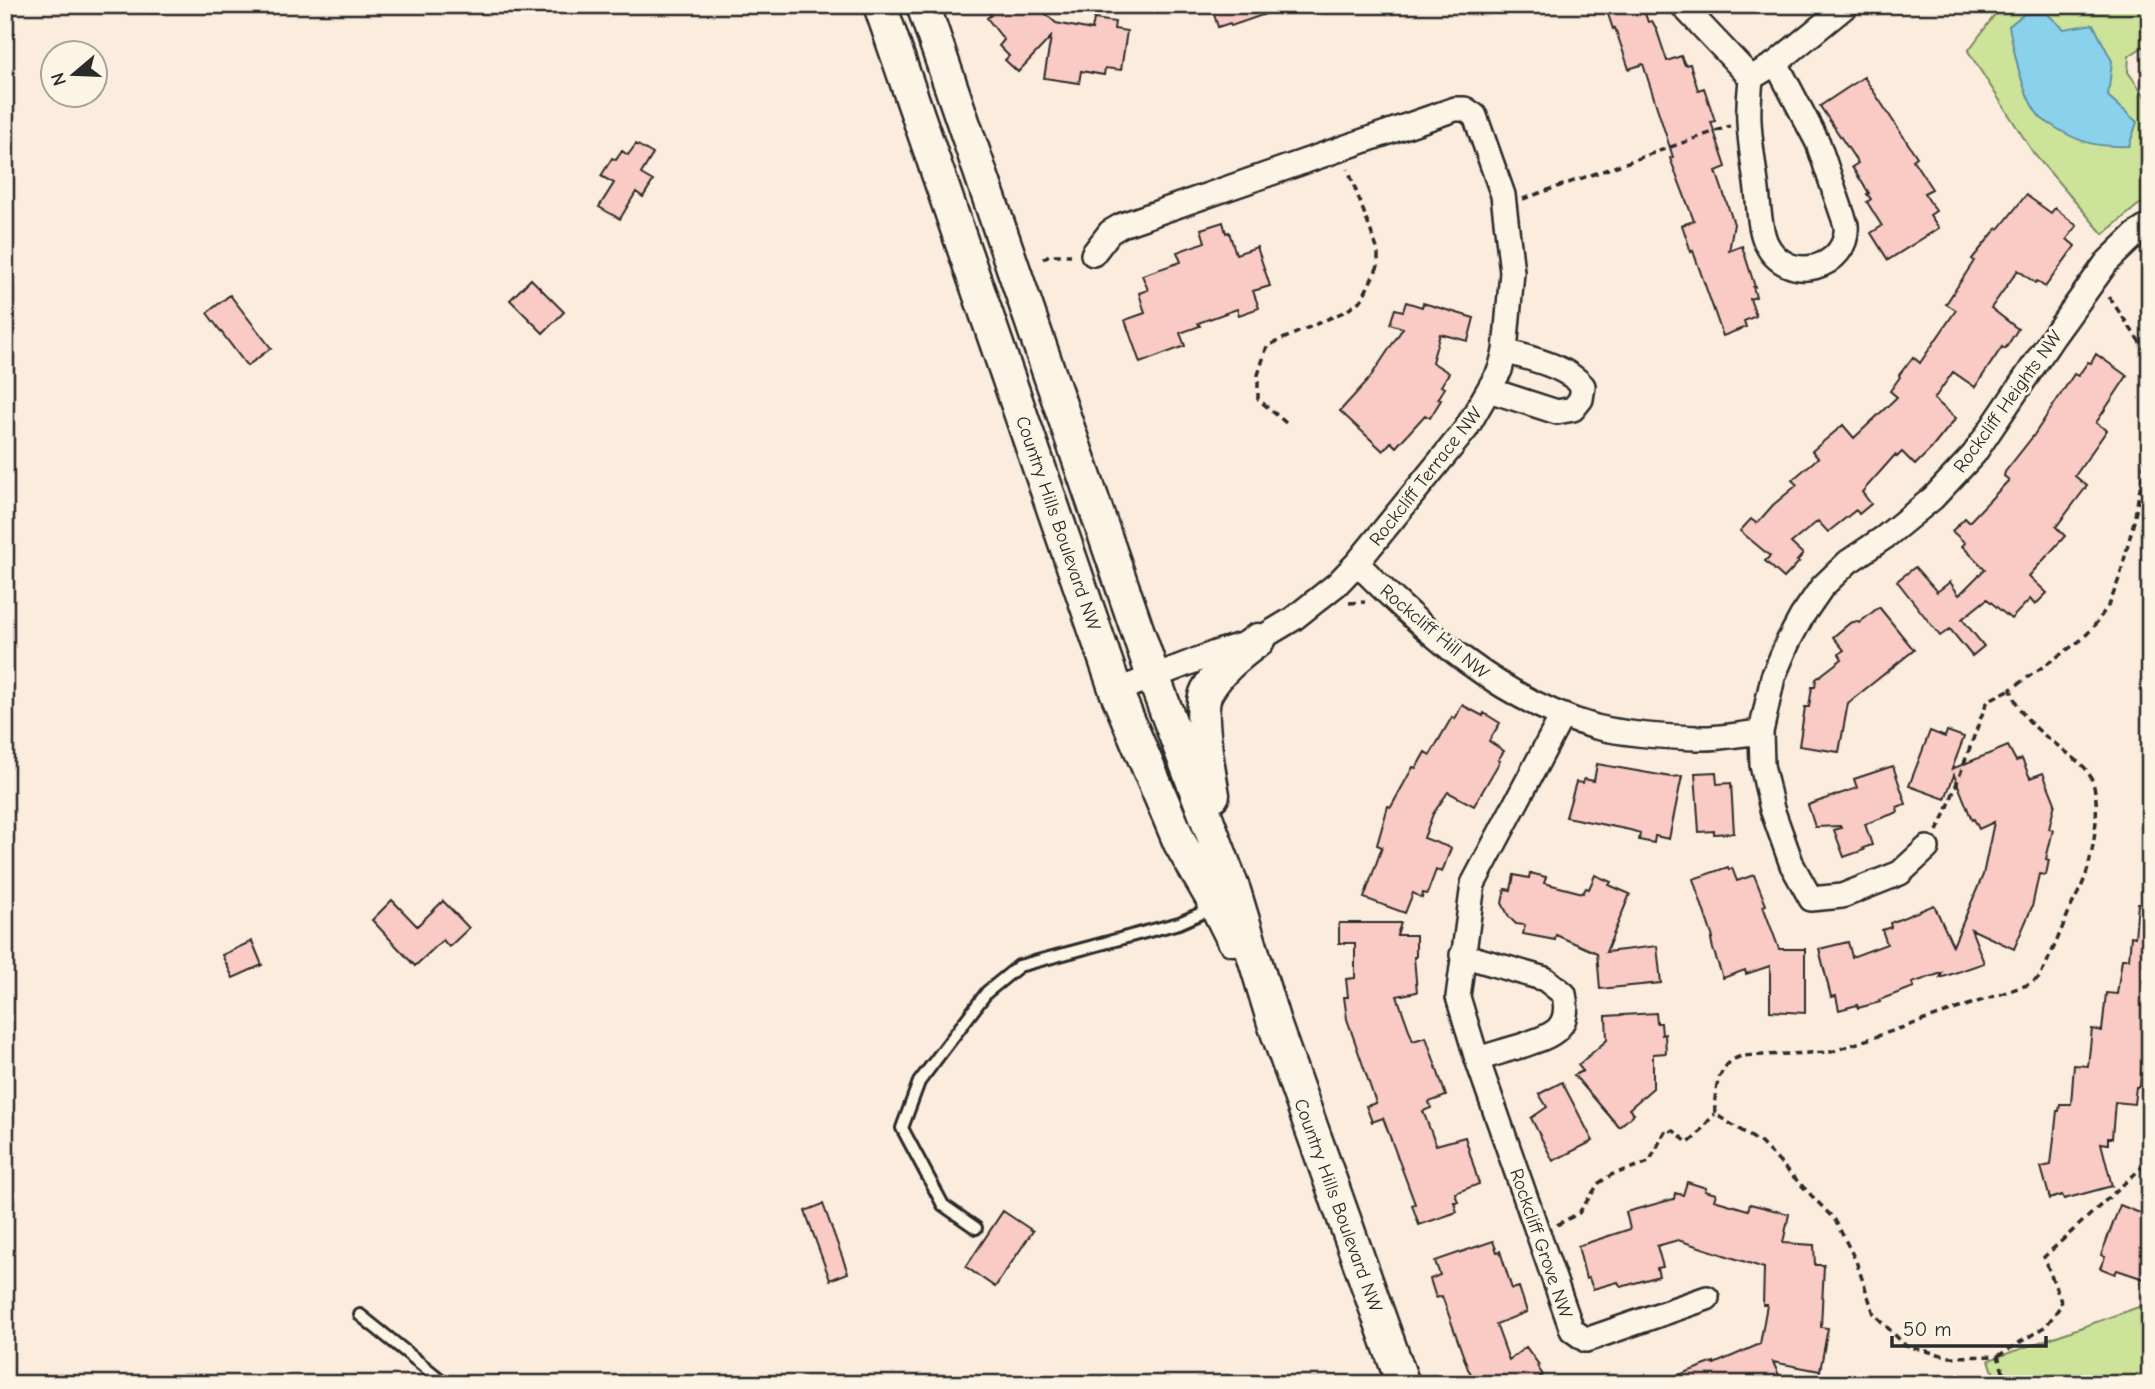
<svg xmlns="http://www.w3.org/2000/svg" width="2155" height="1389" viewBox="0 0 2155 1389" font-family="'Comic Neue',sans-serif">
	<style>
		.green { fill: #cce399; stroke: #7c8762; stroke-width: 2 }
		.water { fill: #8ad1eb; stroke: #648f9e; stroke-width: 2 }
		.building { fill: #facac4; stroke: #2b2b2b; stroke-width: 2 }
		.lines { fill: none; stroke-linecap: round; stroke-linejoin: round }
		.lane-casing { stroke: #2b2b2b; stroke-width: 16 }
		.street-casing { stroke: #2b2b2b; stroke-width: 28 }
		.secondary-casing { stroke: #2b2b2b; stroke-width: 37 }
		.path { stroke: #2b2b2b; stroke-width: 3.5; stroke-dasharray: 7 5; stroke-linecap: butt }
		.lane { stroke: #fcf5e5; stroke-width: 10 }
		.street { stroke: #fcf5e5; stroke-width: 23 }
		.secondary { stroke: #fcf5e5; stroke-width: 32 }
		.labels { text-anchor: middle; stroke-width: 6; stroke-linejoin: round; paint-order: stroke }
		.street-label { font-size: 19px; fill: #2b2b2b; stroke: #fcf5e5 }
	</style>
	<rect width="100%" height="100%" fill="#fcecde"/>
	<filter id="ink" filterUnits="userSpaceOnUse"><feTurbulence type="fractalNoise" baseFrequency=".0143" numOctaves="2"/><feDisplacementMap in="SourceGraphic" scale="14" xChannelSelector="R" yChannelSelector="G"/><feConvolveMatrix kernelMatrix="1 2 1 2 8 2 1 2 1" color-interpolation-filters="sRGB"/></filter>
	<g filter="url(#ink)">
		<path class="green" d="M2007,5H2150V42L2129,56L2128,72L2150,103V198L2137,206L2103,234L2034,154L1968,51L1997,12Z
			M2150,1303V1384H1997L1989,1360Z"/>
		<path class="water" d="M2045,12L2064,29L2093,24L2112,61L2108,96L2137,122L2129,146C2099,147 2082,144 2056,128C2052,125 2046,122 2042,119C2023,101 2014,51 2009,26L2024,14Z"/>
		<path class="building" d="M983,5H1036L1056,23L1092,30L1094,19L1115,22L1114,29L1127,31L1121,70L1105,68L1104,75L1081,71L1079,83L1044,78L1051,37L1018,72L1005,60L1009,56L999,46L1004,40L987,18L991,15Z
			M1211,5H1280V9L1231,26L1230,23L1218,27Z
			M1605,5H1642L1648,22L1652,21L1656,28L1667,61L1681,56L1685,65L1690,64L1698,90L1704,88L1715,121L1711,122L1726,167L1716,171L1734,224L1729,251L1742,246L1755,287H1753L1756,297L1750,299L1756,316L1744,321L1746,327L1723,336L1693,251L1691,252L1682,225L1694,221L1670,158L1673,157L1643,64L1629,69L1615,28L1613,29Z
			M1864,77L1917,157L1913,160L1932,189L1924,193L1936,211L1930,215L1939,228L1888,260L1871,233L1882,226L1867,202L1871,199L1867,194L1869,193L1852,167L1858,163L1820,106Z
			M636,144L653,154L641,174L653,181L643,197L636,192L620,219L599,207L614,183L601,176L612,158L616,160L622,151L628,155Z
			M2026,195L2051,213L2055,208L2077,226L2067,239L2075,246L2045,287L2037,281L2035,283L2018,270L1991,308L2018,329L2005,349L2002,347L1975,387L1953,372L1934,399L1956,418L1931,449L1915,465L1902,452L1897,457L1895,455L1862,492L1871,504L1859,514L1856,510L1828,532L1818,521L1791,543L1803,554L1797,561L1799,562L1784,578L1765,561L1770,556L1740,531L1751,519L1756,523L1759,521L1773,505L1797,485L1792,480L1818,458L1812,451L1843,425L1854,438L1897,397L1890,391L1900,377L1899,375L1913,357L1920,363L1956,310L1946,304L1974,261L1972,259L1997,228L1999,229Z
			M1223,222L1226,233L1229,232L1236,254L1257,247L1270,286L1253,291L1259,308L1239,315L1237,309L1198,323L1200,326L1180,333L1185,346L1140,363L1125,320L1145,313L1139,293L1148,290L1142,275L1181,262L1177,252L1205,242L1201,229Z
			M531,279L564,312L543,333L510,300Z
			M230,295L271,348L247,366L207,313Z
			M1406,302L1422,307L1423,303L1474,318L1468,341L1440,334L1432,362L1449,373L1441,386L1445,388L1438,399L1441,400L1430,418L1425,415L1396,447L1391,442L1383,451L1340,411L1369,379L1403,328L1390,324L1395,309L1403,311Z
			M2096,354L2127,376L2096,423L2107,430L2075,476L2087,486L2056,527L2065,536L2029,576L2047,593L2035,605L2030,599L2011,619L1987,599L1962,619L1984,646L1972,656L1950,629L1940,636L1897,581L1915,567L1937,592L1950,582L1959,595L1985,569L1962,546L1965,543L1952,531L1965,518L1969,522L2009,480L2004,476L2005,472L2034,435L2074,374L2078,376L2088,362L2091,363Z
			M1879,607L1914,650L1848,703L1839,752L1799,746L1805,707H1809L1812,687H1815L1816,679L1842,659L1839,654L1844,650L1833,637L1850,623L1857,621L1859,623Z
			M1462,705L1483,716L1484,713L1500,723L1489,741L1504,751L1498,760L1500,761L1474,806L1448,792L1433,814L1424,838L1451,848L1442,872L1436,870L1427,894L1423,893L1422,898L1413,893L1405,913L1364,898L1382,847L1377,845L1388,806L1391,807L1413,767L1416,768L1425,752L1430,755L1452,717L1455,719Z
			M1930,731L1945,737L1947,731L1964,737L1952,769L2008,746L2016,761L2022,759L2030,778L2043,773L2055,803L2049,829L2053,830L2046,859L2049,860L2046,875L2039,874L2032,907L2014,949L1971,929L1984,963L1940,978L1942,973L1912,983L1914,987L1879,1000L1880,1002L1858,1008L1857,1005L1839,1010L1836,996L1831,997L1819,949L1848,942L1852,957L1887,944L1882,930L1891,927L1890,923L1934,905L1953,946L1983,875L1994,822L1979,829L1974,819L1972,820L1954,775L1945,799L1909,786Z
			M1597,764L1671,777L1682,776L1669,839L1655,836L1654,843L1639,840L1640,833L1630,830L1566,817L1576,782L1583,783L1584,779L1594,781Z
			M1893,766L1906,804L1897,807L1898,812L1865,824L1872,845L1863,848L1864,850L1844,857L1834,830L1841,828L1840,826L1815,827L1808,805L1857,788L1854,779Z
			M1716,772L1717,784L1731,783L1734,833L1714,834V831L1699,832L1695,773Z
			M1728,867L1729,870L1732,868L1737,881L1754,875L1766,905L1763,906L1779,949H1805V1013L1770,1011V966L1746,974L1745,970L1723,978L1713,949L1711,939L1713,938L1693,879Z
			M1530,873L1546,877L1544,883L1583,893L1586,888L1589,889L1595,875L1611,882L1609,885L1630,894L1606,952L1657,946L1661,983L1600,989L1597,953L1556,935L1555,940L1523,934L1525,925L1516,924L1509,917L1502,903L1505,889L1511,890L1514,875L1529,878Z
			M392,900L417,926L443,901L469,928L449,947L443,940L415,966L372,920Z
			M2138,903H2150V1056H2143L2140,1087H2136L2134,1104L2115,1102L2112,1138H2108V1144L2101,1143L2112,1186L2064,1199L2062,1195L2050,1199L2041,1167L2051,1165L2057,1111H2059L2060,1104H2071L2074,1065L2088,1066L2092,1029L2102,1031L2106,993L2117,994L2122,959H2129L2131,936L2135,937Z
			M1339,923H1401L1397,935H1416V957H1414L1417,992L1397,996L1413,1041L1426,1037L1446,1096L1429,1102L1431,1108L1423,1111L1436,1145L1465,1137L1479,1184L1455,1193L1458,1202H1454L1457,1212L1419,1225L1412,1205L1415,1204L1383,1118L1372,1122L1366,1106L1376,1103L1347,1019L1344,997H1348L1346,979L1355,978V943H1339Z
			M252,941L262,965L233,978L222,955Z
			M1656,1013L1657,1023H1661L1662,1035L1665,1034L1666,1053L1653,1054V1088L1629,1109L1634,1114L1619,1127L1574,1075L1583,1071L1578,1065L1607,1040L1606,1016Z
			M1562,1082L1593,1141L1553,1161L1531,1118L1547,1107L1539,1094Z
			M1687,1182L1706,1188L1705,1191L1716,1194L1714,1200L1748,1210L1750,1204L1789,1214L1783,1243L1814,1245L1815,1265H1824L1821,1327L1828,1328L1820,1371L1773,1362L1783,1384H1663L1662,1381L1714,1362V1364L1760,1344L1767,1305H1763L1764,1268L1678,1240L1657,1246L1663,1267L1657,1268L1659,1276L1621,1287L1618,1282L1593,1289L1589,1278L1586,1279L1578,1246L1630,1229L1626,1212L1674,1199L1675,1193L1683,1195Z
			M823,1204L848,1273L830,1280L805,1211Z
			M2120,1205L2150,1217V1281L2117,1270L2115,1274L2100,1268L2105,1257L2101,1255Z
			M1003,1211L1033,1231L995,1287L966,1267Z
			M1493,1241L1497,1252L1500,1251L1512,1289L1519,1287L1527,1312L1496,1324L1509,1360L1526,1347L1539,1365L1537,1366L1543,1375L1531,1384H1478L1468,1369L1442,1296L1436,1298L1430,1279L1440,1275L1435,1261Z"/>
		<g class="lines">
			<defs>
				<path id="lane" d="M976,1228L943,1205L902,1128L919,1082L987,992L1019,966L1179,923L1213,908
					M360,1315L446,1384"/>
				<path id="street" d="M1682,5L1751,78
					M1776,63L1818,143L1846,225C1850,268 1787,287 1766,243C1759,227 1759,207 1757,190C1754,167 1750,144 1749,121C1748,107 1750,92 1751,78L1776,63L1847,5
					M1093,254L1110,232L1122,225L1455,109H1465L1475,116L1503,195L1512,272L1505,351L1500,370L1466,429L1357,563L1337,584L1293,619L1258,640L1215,653L1116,691
					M1489,390L1557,412L1573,409L1581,399L1583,386C1565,365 1530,359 1505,351
					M1357,563C1425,632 1501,701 1596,727C1625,734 1667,737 1697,738C1718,739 1740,734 1761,732
					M1562,716L1473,884L1458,997L1477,1059L1572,1330L1586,1340L1707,1298
					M1927,848L1900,873L1842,896L1811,899L1792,865L1772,809L1762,765L1761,732L1773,677L1788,642L1802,616L1822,587L1848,562L1885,537L1933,498L1974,454L2053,337L2107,262L2136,234L2150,225
					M1462,955L1545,979L1564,994C1572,1031 1550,1036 1521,1046C1506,1050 1492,1055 1477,1059"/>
				<path id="secondary" d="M880,5L1116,691L1180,843L1217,907L1233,939
					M923,5L1153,676L1234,891L1275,1026L1403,1384
					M1213,795C1209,772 1197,709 1207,691C1219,670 1239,654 1258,640"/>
			</defs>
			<use href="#lane" class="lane-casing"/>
			<use href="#street" class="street-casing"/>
			<use href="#secondary" class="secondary-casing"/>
			<path class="path" d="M1523,199L1730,126
				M1043,259L1049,255H1071
				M2109,297L2150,357
				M1286,423L1258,399V375L1267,346L1348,310L1362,299L1378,266V251L1348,169
				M1349,603L1365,602
				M1937,831L1945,815L1986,704L1993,698L2011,689
				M1557,1225L1579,1213L1599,1183L1611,1175L1649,1162L1666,1130L1674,1131L1688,1143C1700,1135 1705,1123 1715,1114
				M1998,1356L2046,1326L2062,1304L2044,1257L2150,1160
				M2007,1384L1998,1356L1950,1357L1906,1346L1874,1314L1856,1261L1835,1220L1761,1143L1715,1114C1714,1091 1717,1063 1742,1056L1831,1052L1986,999L2027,985L2039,978C2051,956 2060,933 2070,909C2075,898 2082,887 2086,875C2094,848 2106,787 2083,766C2057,742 2021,726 2011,689L2081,640L2092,629L2110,603L2120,576L2134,521L2150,434"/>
			<use href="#lane" class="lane"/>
			<use href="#street" class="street"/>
			<use href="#secondary" class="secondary"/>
		</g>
	</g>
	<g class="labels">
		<g class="street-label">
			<text transform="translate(2007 401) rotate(-54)" y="7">Rockcliff Heights NW</text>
			<text transform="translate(1425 476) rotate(-52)" y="7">Rockcliff Terrace NW</text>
			<text transform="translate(1059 523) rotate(71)" y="7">Country Hills Boulevard NW</text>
			<text transform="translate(1435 631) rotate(40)" y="7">Rockcliff Hill NW</text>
			<text transform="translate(1339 1205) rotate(70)" y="7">Country Hills Boulevard NW</text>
			<text transform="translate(1542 1243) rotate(71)" y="7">Rockcliff Grove NW</text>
		</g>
	</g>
	<rect width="2155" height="1389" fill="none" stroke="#fcf5e5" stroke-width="28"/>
	<rect x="14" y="14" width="2127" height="1361" fill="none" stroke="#2b2b2b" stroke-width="2.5" filter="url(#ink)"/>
	<g transform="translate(74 74) rotate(251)"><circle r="33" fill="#fcf5e5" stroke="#a8a49b" stroke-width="2"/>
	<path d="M0-5L12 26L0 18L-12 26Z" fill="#2b2b2b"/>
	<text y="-10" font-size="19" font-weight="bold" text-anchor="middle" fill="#2b2b2b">N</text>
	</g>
	<path d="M1892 1336v10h154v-10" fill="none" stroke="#2b2b2b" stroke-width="3.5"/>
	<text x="1903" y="1336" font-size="21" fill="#2b2b2b" stroke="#fcf5e5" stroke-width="5" paint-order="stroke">50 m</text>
</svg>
